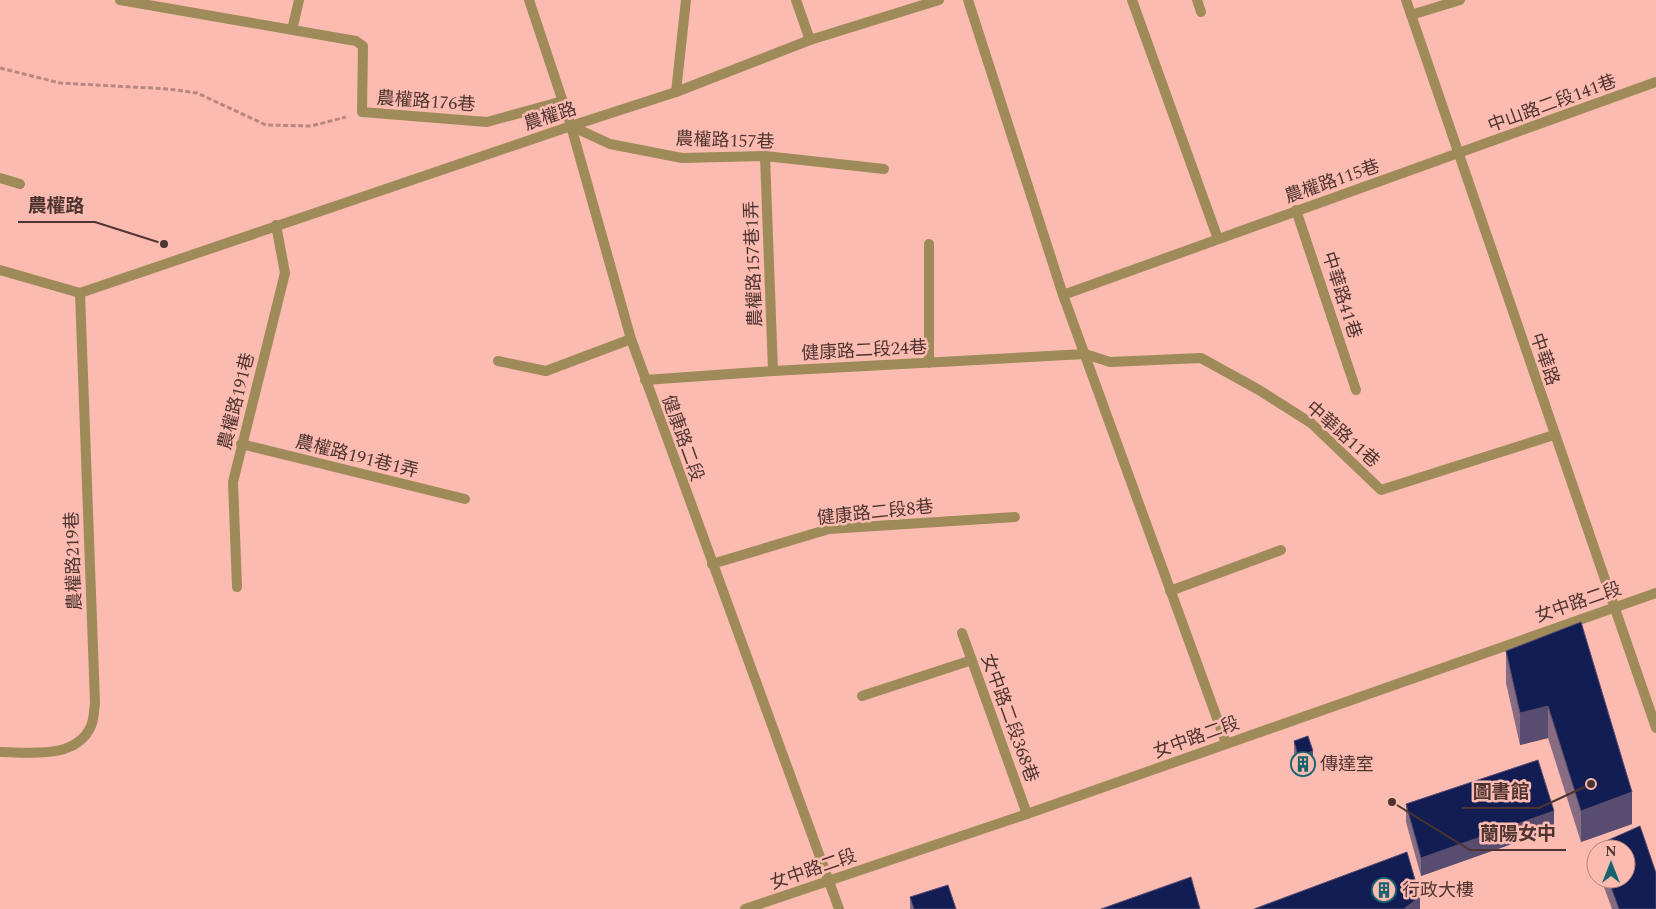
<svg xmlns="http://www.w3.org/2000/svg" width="1656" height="909" viewBox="0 0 1656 909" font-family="Spectral,'Noto Sans TC',serif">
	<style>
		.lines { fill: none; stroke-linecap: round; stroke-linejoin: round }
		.path { stroke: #b9877f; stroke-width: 3; stroke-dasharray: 5 2.5; stroke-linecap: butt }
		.lane { stroke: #9e8b59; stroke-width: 10 }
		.street { stroke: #9e8b59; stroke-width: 10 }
		.wall { fill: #876c82 }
		.shaded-wall { fill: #584c70 }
		.building { fill: #121d54; stroke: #584c70 }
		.labels { text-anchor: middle; stroke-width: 5; stroke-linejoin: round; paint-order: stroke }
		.street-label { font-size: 18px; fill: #4e3430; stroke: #fcbbb0 }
		.poi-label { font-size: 18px; fill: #4e3430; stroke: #fcbbb0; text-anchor: start }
		.leader { fill: none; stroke: #4e3430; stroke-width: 2 }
		.callout-dot { fill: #4e3430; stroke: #fcbbb0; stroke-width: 2 }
		.callout-label { font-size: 19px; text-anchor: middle; font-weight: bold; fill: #4e3430; stroke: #fcbbb0; stroke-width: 5; stroke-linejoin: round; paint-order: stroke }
	</style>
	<rect width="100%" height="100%" fill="#fcbbb0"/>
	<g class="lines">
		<path class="path" d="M0,68L60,83L169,89L197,93L266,125L311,126L346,117"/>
		<path class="lane" d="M120,0L356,41L363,46L362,112L487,122L563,101
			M796,0L810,40
			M1132,0L1218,239
			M1197,0L1201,12
			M1411,15L1460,0
			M292,30L299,0
			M676,92L686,0
			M571,126L610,144L682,158L765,156L884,169
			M765,156L773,371
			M0,178L20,184
			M1296,210L1356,390
			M929,244V363
			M1063,295L1656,82
			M498,361L546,371L631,339
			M645,380L773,371L1085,354L1110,362L1201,358L1259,390L1311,423L1381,490L1554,435
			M241,444L465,499
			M712,564L829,529L1015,517
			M237,587L233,482L285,273L276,225
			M1170,591L1281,550
			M962,633L1027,814
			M862,696L972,660
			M0,752C30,752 76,760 91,726C94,720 94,710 95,703L80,293"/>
		<path class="street" d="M529,0L571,126L631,339L839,909
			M968,0L1063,295L1226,743
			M1406,0L1656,728
			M0,270L80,293L571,126L676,92L810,40L939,0
			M745,909L1027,814L1656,593"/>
	</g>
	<path class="wall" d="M1581,622L1632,824L1581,842L1548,738L1520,745L1506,683V651Z
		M1294,741L1313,769L1298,774L1294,760Z
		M1406,804L1554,829L1421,876L1406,822Z
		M1640,826L1656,873V909H1612L1601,879H1626V849H1596V866L1595,864V846Z
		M910,897L956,909H910Z"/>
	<path class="shaded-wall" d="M1548,706V738L1520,745V713Z
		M1313,751V769L1298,774V756Z
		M1632,792V824L1581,842V811Z
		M1554,811V829L1421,876V858Z
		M1420,897V909H1405V908Z"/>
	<path class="building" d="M1581,622L1632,792L1581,811L1548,706L1520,713L1506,651Z
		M1308,736L1313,751L1298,756L1294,741Z
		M1538,760L1554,811L1421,858L1406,804Z
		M1640,826L1656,873V909H1619L1608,879H1626V849H1596L1595,846Z
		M1407,852L1420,897L1405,908V909H1254Z
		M1191,877L1200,909H1101Z
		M948,885L956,909H914L910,897Z"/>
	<defs>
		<symbol id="building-ring" viewBox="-11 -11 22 22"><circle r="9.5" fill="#fcbbb0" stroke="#16626d" stroke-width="1.5"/><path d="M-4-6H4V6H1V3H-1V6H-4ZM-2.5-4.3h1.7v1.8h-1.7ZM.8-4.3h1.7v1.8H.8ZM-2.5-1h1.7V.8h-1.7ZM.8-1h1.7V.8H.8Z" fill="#16626d"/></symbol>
	</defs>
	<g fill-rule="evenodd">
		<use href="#building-ring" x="1289" y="750" width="28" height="28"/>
		<use href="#building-ring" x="1370" y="876" width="28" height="28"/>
	</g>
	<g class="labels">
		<g class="street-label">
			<text transform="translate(426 101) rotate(4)" y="6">農權路176巷</text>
			<text transform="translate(1552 103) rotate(-20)" y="6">中山路二段141巷</text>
			<text transform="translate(550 116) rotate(-18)" y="6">農權路</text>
			<text transform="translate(725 140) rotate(2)" y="6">農權路157巷</text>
			<text transform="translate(1332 181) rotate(-19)" y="6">農權路115巷</text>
			<text transform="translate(753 264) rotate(-92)" y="6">農權路157巷1弄</text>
			<text transform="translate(1342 295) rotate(72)" y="6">中華路41巷</text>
			<text transform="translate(864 350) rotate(-3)" y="6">健康路二段24巷</text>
			<text transform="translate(1545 359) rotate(71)" y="6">中華路</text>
			<text transform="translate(236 401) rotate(-76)" y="6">農權路191巷</text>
			<text transform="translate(1343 434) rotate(41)" y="6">中華路11巷</text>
			<text transform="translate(683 438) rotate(70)" y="6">健康路二段</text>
			<text transform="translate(357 456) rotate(14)" y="6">農權路191巷1弄</text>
			<text transform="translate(875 512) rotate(-6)" y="6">健康路二段8巷</text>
			<text transform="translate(73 561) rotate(-92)" y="6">農權路219巷</text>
			<text transform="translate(1578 602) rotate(-19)" y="6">女中路二段</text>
			<text transform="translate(1010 718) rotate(70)" y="6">女中路二段368巷</text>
			<text transform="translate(1196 737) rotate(-20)" y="6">女中路二段</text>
			<text transform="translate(813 869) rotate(-19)" y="6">女中路二段</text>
		</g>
		<g class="poi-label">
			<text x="1320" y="770">傳達室</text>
			<text x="1402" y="896">行政大樓</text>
		</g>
	</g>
	<path class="leader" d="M164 244L95 222H18M1591 784L1539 808H1462M1392 802L1470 850H1566"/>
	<g class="callout-dot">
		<circle cx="164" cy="244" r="5"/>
		<circle cx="1591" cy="784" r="5"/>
		<circle cx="1392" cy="802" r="5"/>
	</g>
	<g class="callout-label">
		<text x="56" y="212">農權路</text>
		<text x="1501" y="798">圖書館</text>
		<text x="1518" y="840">蘭陽女中</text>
	</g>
	<g transform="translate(1611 864)"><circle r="24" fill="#fcbbb0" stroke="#b6857d"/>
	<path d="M0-4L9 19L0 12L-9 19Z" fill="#16626d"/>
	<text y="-8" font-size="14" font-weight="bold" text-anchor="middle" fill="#4e3430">N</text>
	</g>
</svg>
